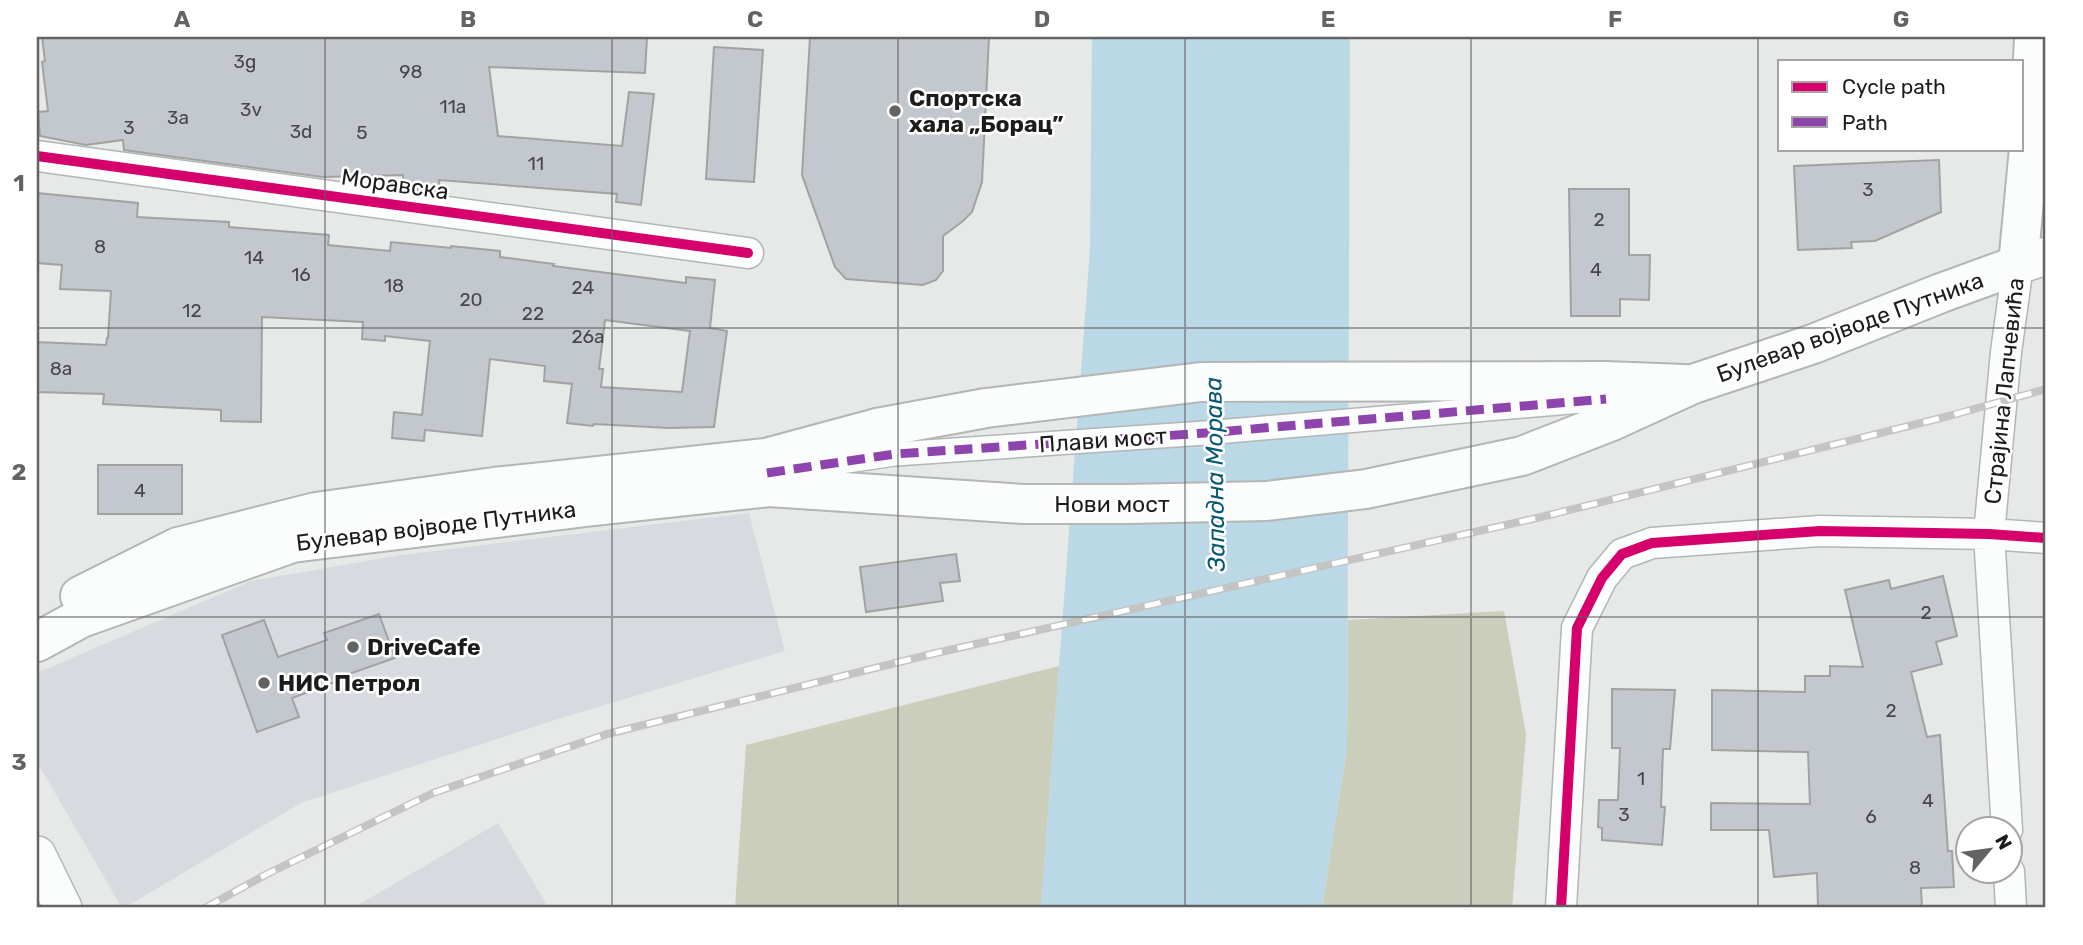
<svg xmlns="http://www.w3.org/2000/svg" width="2083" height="945" viewBox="0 0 2083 945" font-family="Rubik,sans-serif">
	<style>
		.built { fill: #d7dbdf }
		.green { fill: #caceba }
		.water { fill: #bad8e5 }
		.building { fill: #c3c8ce; stroke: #a1a2a2; stroke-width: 2; fill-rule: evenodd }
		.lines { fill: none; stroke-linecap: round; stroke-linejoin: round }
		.pedestrian-casing { stroke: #b4b5b5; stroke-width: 26 }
		.minor-casing { stroke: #b4b5b5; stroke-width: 33 }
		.tertiary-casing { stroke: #b4b5b5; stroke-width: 40 }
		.secondary-casing { stroke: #b4b5b5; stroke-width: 42 }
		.pedestrian { stroke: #fbfcfc; stroke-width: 23 }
		.minor { stroke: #fbfcfc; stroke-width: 30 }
		.tertiary { stroke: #fbfcfc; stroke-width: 37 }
		.secondary { stroke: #fbfcfc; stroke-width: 38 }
		.rail-casing { stroke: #c4c4c4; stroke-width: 8 }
		.rail { stroke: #fff; stroke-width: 5; stroke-dasharray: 16; stroke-linecap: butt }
		.quiet { stroke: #8e44ad; stroke-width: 9; stroke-dasharray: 18 9; stroke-linecap: butt }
		.cycleway-casing { stroke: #fff; stroke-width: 15 }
		.cycleway { stroke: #d6006c; stroke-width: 10 }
		.grid { fill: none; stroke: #636364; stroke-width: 2; stroke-opacity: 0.55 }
		.poi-dot { fill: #636364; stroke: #fff; stroke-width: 2.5 }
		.labels { text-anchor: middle; stroke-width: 5; stroke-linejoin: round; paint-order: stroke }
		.number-label { font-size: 19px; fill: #464749 }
		.poi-label { font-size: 23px; font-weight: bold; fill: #1c1c1d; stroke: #fff; text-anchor: start }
		.street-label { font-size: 23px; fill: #1c1c1d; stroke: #fff }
		.water-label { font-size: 24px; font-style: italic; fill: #065973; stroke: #fff }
		.neatline { fill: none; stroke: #636364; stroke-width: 2.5 }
		.grid-label { font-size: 23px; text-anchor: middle; font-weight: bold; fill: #636364 }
	</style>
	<rect width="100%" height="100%" fill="#e7e8e8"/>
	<path class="built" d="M749,513L785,651L555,720L301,803L124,908H122L37,762V673L251,581L401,555Z
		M498,823L549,908H353Z"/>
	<path class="green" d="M1504,611L1526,734L1512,908H1322L1347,748L1348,620Z
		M1059,666L1041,908H735L746,745Z"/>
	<path class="water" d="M1092,37H1350L1347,748L1322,908H1041L1090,250Z"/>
	<path class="building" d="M42,37H647L645,73L489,67L498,136L622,146L629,92L654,94L641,205L616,202L617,194L439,180L440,192H434L404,188L403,175L323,177L124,150L123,140L86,145L40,136L38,112L48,111L42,62L45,61Z
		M810,37H989L982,182L972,212L963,221L943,236V271L936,280L923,285L846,279L835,267L802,175Z
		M714,47L763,50L754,182L706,179Z
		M1939,160L1941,212L1875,241L1851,242L1852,248L1798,250L1794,166Z
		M1569,189H1629V255H1650L1649,300L1620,299V316H1571Z
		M37,193L138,203L137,217L229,222V227L329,235L328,245L390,251L391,242L451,248V246L500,251V257L554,264L553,266L686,283V277L715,280L710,328L727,331L714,427L669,428L594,424L593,426L567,423L572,384L544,381L545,366L490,359L482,436L425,430L424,441L392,438L394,412L422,415L430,341L385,336V341L362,339L363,322L262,317L261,422L221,421V410L103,404L104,394L37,392V342L106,345L107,338H108L111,291L60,289L62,265L37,263ZM605,320L690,331L682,392L601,387L603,369H599Z
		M98,465H182V514H98Z
		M956,554L960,581L940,583L943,601L866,612L860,567Z
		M1943,576L1957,636L1936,642L1942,664L1911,672L1927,737L1940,735L1948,851H1952L1954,887L1921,888L1922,908H1818L1817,873L1774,877L1769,830H1711V803L1810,804L1808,752L1712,750V690L1805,692V676H1830V666L1863,667L1845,590L1889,580L1891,589Z
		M379,614L395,658L340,677L341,680L292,698L299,717L257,732L222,635L264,620L278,657L327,640L324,633Z
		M1612,689L1675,690L1670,749H1663L1661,807H1665L1662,845L1602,840V828L1598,827L1599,800H1618L1620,748H1612Z"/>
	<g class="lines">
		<defs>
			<path id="pedestrian" d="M778,471L895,454L1205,433L1606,399"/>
			<path id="minor" d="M37,156L748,253
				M2007,830L1989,534L2006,352L2018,265
				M2009,872L2011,908
				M1561,908L1577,628L1602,578L1622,554L1652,543L1820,531L1989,534L2046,538"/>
			<path id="tertiary" d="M2018,265L2046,256
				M37,855L63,908"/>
			<path id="secondary" d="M80,596L178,547L316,512L494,487L766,458L877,428L986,408L1201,382L1605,381L1684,384
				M37,642L81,618L292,543L586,507L769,487L1023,504H1127L1266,501L1366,489L1522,456L1612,421L1693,384L1813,344L1941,293L2018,265L2029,148L2034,37"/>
		</defs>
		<use href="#pedestrian" class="pedestrian-casing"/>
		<use href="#minor" class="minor-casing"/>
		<use href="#tertiary" class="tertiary-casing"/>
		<use href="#secondary" class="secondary-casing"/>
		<use href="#pedestrian" class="pedestrian"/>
		<use href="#minor" class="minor"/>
		<use href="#tertiary" class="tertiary"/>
		<use href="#secondary" class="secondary"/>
		<defs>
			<path id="rail" d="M205,908L267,874L433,793L607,734L936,653L1537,518L1949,416L2046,389"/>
		</defs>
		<use href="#rail" class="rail-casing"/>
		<use href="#rail" class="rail"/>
		<path class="quiet" d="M767,473L895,454L1205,433L1606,399"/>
		<defs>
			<path id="cycleway" d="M37,156L748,253
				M1561,908L1577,628L1602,578L1622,554L1652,543L1820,531L1989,534L2046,538"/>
		</defs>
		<use href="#cycleway" class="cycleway-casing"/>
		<use href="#cycleway" class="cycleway"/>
	</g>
	<path class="grid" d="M325,37V908M612,37V908M898,37V908M1185,37V908M1471,37V908M1758,37V908M37,328H2046M37,617H2046"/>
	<g class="poi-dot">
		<circle cx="895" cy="111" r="7"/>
		<circle cx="353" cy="647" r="7"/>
		<circle cx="264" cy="683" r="7"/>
	</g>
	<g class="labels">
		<g class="number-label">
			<text x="245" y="68">3g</text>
			<text x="411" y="78">98</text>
			<text x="453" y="113">11a</text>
			<text x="251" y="116">3v</text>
			<text x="178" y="124">3a</text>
			<text x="129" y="134">3</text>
			<text x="301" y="138">3d</text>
			<text x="362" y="139">5</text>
			<text x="536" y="170">11</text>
			<text x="1868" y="196">3</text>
			<text x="1599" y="226">2</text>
			<text x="100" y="253">8</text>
			<text x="254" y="264">14</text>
			<text x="1596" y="276">4</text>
			<text x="301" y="281">16</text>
			<text x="394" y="292">18</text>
			<text x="583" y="294">24</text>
			<text x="471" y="306">20</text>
			<text x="192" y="317">12</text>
			<text x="533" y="320">22</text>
			<text x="588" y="343">26a</text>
			<text x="61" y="375">8a</text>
			<text x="140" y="497">4</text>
			<text x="1926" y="619">2</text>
			<text x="1891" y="717">2</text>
			<text x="1641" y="785">1</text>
			<text x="1928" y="807">4</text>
			<text x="1624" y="821">3</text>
			<text x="1871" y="823">6</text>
			<text x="1915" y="874">8</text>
		</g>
		<g class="poi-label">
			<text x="909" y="106">Спортска<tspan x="909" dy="26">хала „Борац”</tspan></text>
			<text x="367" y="655">DriveCafe</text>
			<text x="278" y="691">НИС Петрол</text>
		</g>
		<g class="street-label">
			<text transform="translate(395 184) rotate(8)" y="8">Моравска</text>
			<text transform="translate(1850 327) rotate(-20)" y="8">Булевар војводе Путника</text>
			<text transform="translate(2004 391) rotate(-84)" y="8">Страјина Лапчевића</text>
			<text transform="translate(1103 440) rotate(-4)" y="8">Плави мост</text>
			<text x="1112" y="512">Нови мост</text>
			<text transform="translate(436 526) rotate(-7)" y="8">Булевар војводе Путника</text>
		</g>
		<g class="water-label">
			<text transform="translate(1215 474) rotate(-91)" y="8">Западна Морава</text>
		</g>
	</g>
	<rect width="2083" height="945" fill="none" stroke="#ffffff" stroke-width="77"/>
	<rect x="1778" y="60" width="245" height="91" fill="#ffffff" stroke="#a4a4a5" stroke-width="2"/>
	<rect x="1792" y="82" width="35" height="10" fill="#d6006c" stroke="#a4a4a5" stroke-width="2"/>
	<text x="1842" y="94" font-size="21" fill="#1c1c1d">Cycle path</text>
	<rect x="1792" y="117" width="35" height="10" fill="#8e44ad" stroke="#a4a4a5" stroke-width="2"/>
	<text x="1842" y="130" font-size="21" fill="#1c1c1d">Path</text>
	<g transform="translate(1989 850) rotate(61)"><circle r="33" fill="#ffffff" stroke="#a4a4a5" stroke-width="2"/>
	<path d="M0-5L12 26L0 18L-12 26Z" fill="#636364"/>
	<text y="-10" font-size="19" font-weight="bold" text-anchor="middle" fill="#1c1c1d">N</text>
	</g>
	<rect x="38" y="38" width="2006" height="868" class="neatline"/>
	<g class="grid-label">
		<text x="182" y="27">A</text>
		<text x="468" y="27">B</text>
		<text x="755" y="27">C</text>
		<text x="1042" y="27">D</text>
		<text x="1328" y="27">E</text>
		<text x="1615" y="27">F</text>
		<text x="1901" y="27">G</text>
		<text x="19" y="191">1</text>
		<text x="19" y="480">2</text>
		<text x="19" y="770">3</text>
	</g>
</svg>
